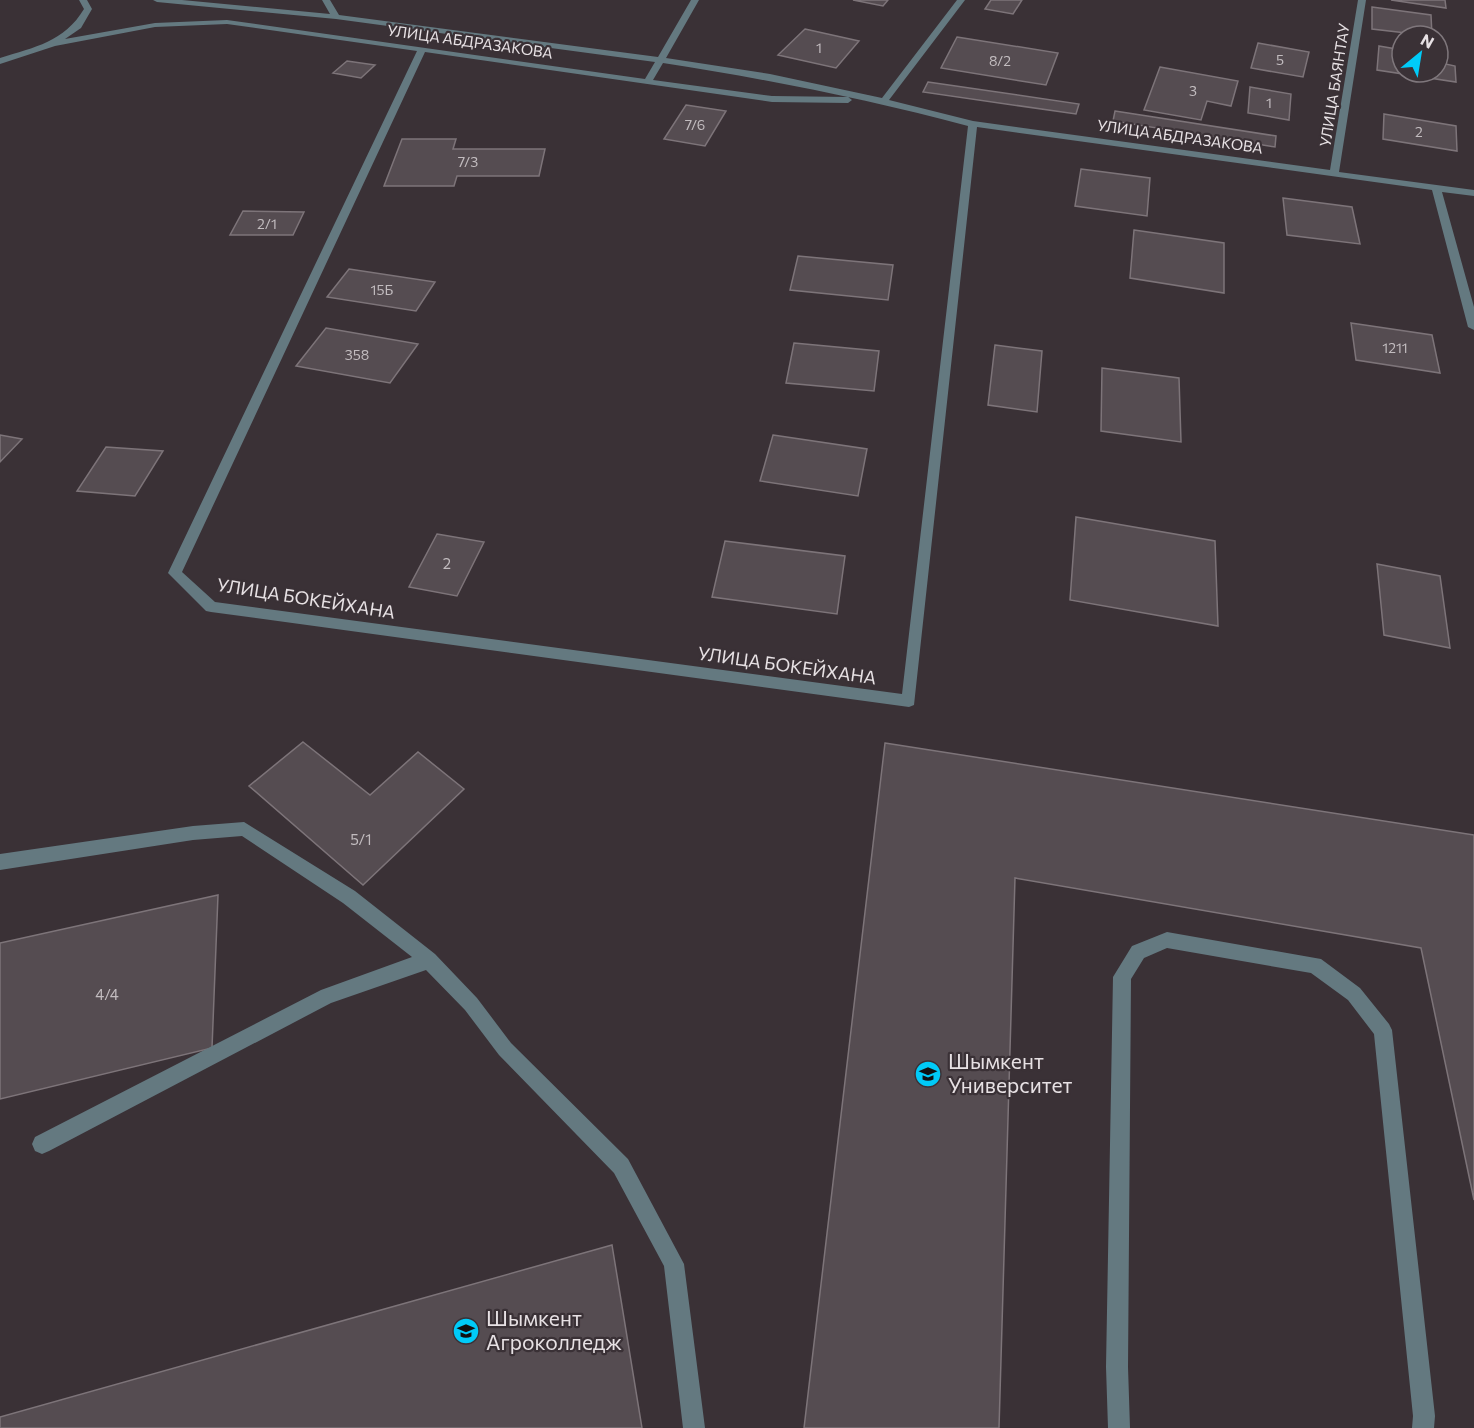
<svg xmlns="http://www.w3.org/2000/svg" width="1474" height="1428" viewBox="0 0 1474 1428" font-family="Commissioner,sans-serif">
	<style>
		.building { fill: #554c51; stroke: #7d7479; stroke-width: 1.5 }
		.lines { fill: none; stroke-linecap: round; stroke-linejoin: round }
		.minor { fill: #647980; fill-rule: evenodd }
		.labels { text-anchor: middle; stroke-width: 4.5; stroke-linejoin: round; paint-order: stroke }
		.far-number-label { font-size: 14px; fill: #c2bcbf }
		.far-street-label { font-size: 15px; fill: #e7e1e4; stroke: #3a3136 }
		.number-label { font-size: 15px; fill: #c2bcbf }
		.street-label { font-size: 18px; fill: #e7e1e4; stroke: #3a3136 }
		.near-poi-label { font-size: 21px; fill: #e7e1e4; stroke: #3a3136; text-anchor: start }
	</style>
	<rect width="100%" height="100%" fill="#3a3136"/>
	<path class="building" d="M853,0H888L883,6Z
		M991,0H1022L1013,14L985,9Z
		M1391,0H1445L1446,8Z
		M1372,7L1431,15L1432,36L1372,29Z
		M805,29L859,41L836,68L778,55Z
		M957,37L1058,53L1046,85L941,68Z
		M1258,43L1309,52L1303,77L1251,68Z
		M1379,46L1402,50V72H1438V56H1441V63L1455,66L1456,82L1377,70Z
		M347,61L375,65L361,78L333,73Z
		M1160,67L1238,81L1231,106L1207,101L1201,120L1144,110Z
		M928,82L1079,104L1076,114L923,92Z
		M1250,87L1291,94L1289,120L1248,113Z
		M686,105L726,111L705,146L664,139Z
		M1115,111L1276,136L1275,147L1113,121Z
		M1384,114L1456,126L1457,151L1383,139Z
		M402,139H456L453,149H545L539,176H457L454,186H384Z
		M1081,169L1150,178L1147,216L1075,206Z
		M1283,198L1352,207L1360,244L1287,235Z
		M243,211L304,212L293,235H230Z
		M1134,230L1224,243V293L1130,278Z
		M798,256L893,265L888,300L790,290Z
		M349,269L435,282L416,311L327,297Z
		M1351,323L1432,335L1440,373L1356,360Z
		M326,328L418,344L390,383L296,366Z
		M794,343L879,351L874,391L786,383Z
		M995,345L1042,351L1037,412L988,405Z
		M1102,368L1179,378L1181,442L1101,431Z
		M0,435L22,439L0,462Z
		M773,435L867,449L858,496L760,481Z
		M106,447L163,451L135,496L77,491Z
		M1076,517L1215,541L1218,626L1070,600Z
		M437,534L484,542L457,596L409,587Z
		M725,541L845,556L837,614L712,597Z
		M1377,564L1440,576L1450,648L1384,635Z
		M303,742L370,795L418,752L464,789L363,885L249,786Z
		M885,743L1474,835V1200L1421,948L1015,878L999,1428H804Z
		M218,895L212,1048L0,1099V943Z
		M612,1245L642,1428H0V1417Z"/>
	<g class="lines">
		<path class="minor" d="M79,0H87L92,9L81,28L65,39L155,23L227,20L645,79L655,62L336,19L157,2L153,0H182L330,14L322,0H330L339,15L658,57L691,0H699L666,58L770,74L882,98L957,0H965L889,100L973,121L1330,170L1358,0H1366L1339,172L1474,190V196L1442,192L1474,307V330L1468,327L1432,190L977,127L914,705L909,707L211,612L206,611L168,573L417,51L227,24L155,27L55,46L0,64V58C35,47 64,42 84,9ZM425,52L772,102L848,103L852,100L848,97L772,96L653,80L663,63C766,79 867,99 968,126L902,694L215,602L182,572Z
			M244,822L355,891L435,954L477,998L511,1043L628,1159L684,1264L705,1428H683L664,1266L614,1173L499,1055L465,1010L426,970L331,1003L49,1151L42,1154L35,1151L32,1144L35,1137L321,990L412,957L343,903L242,836L193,840L0,870V854L193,826Z
			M1167,932L1321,959L1360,988L1389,1024L1392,1030L1435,1416L1434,1428H1412L1413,1416L1374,1034L1348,1000L1311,973L1167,948L1144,958L1131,979L1128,1367L1130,1428H1108L1106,1367L1113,977L1132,946Z"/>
	</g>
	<defs>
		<symbol id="university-disc" viewBox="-11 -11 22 22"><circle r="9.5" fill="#00cbf8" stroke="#3a3136"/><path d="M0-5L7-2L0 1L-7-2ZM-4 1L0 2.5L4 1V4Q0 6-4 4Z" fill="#111"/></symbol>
	</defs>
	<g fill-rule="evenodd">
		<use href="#university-disc" x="913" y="1059" width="30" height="30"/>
		<use href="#university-disc" x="451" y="1316" width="30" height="30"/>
	</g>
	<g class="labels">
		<g class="far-number-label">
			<text x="819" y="53">1</text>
			<text x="1280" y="65">5</text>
			<text x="1000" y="66">8/2</text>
			<text x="1193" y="96">3</text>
			<text x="1269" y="108">1</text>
			<text x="695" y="130">7/6</text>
			<text x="1419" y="137">2</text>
			<text x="468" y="167">7/3</text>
			<text x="267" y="229">2/1</text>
			<text x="382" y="295">15Б</text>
			<text x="1395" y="353">1211</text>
			<text x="357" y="360">358</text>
		</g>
		<g class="far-street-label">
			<text transform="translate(470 42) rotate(8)" y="5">УЛИЦА АБДРАЗАКОВА</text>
			<text transform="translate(1335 85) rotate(-81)" y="5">УЛИЦА БАЯНТАУ</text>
			<text transform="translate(1180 137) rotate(8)" y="5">УЛИЦА АБДРАЗАКОВА</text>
		</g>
		<g class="number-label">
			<text x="447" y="569">2</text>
			<text x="361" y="845">5/1</text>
			<text x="107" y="1000">4/4</text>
		</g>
		<g class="street-label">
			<text transform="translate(306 599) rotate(9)" y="6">УЛИЦА БОКЕЙХАНА</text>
			<text transform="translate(787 666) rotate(8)" y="6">УЛИЦА БОКЕЙХАНА</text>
		</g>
		<g class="near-poi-label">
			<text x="948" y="1069">Шымкент<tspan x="948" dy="24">Университет</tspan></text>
			<text x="486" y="1326">Шымкент<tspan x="486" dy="24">Агроколледж</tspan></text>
		</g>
	</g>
	<g transform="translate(1420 54) rotate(30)"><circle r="28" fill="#3a3136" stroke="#7f777c" stroke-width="1.5"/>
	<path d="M0-4.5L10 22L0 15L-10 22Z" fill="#00cbf8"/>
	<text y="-9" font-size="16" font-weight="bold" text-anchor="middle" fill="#e7e1e4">N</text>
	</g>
</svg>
